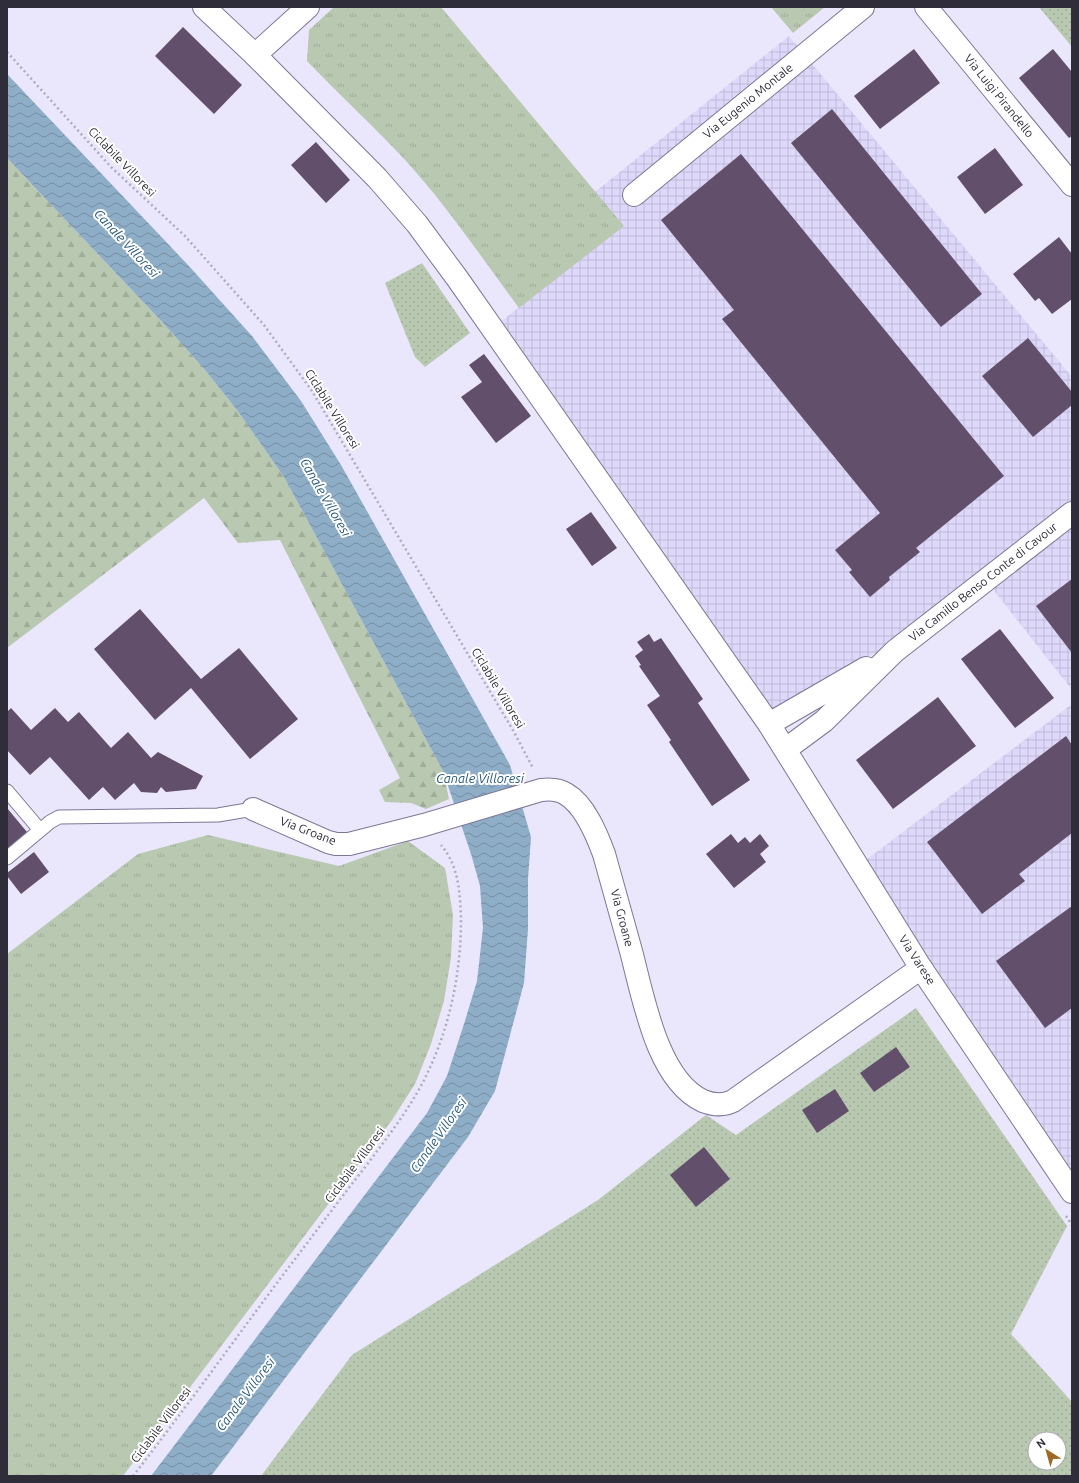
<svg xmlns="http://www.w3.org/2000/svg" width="1079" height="1483" viewBox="0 0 1079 1483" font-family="Ubuntu,sans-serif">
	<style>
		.industrial { fill: url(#industrial-grid) }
		.grass { fill: url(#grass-tufts) }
		.forest { fill: url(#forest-firs) }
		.park { fill: url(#park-dots); fill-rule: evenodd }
		.water { fill: url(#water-waves) }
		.building { fill: #624f6b }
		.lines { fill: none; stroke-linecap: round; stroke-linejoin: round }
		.lane-casing { stroke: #7d7797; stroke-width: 15 }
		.street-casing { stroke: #7d7797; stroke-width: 24 }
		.secondary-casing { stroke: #7d7797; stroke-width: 24 }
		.path { stroke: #adabbe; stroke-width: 2.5; stroke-dasharray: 2 3; stroke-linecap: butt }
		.lane { stroke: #fff; stroke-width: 13 }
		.street { stroke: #fff; stroke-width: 22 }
		.secondary { stroke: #fff; stroke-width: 22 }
		.labels { text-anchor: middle; stroke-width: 4; stroke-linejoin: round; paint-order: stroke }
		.street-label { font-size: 12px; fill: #2f2d3a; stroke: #fff }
		.water-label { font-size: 13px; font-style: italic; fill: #26587d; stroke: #fff }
	</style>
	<defs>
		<pattern id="industrial-grid" width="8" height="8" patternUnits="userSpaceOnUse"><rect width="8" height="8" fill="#ded8fa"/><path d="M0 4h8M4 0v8" fill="none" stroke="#bfbad7"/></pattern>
		<pattern id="grass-tufts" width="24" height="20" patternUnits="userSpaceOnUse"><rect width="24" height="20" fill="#b9c8b0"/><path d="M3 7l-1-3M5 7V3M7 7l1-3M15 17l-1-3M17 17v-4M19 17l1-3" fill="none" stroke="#9fac98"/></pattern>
		<pattern id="forest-firs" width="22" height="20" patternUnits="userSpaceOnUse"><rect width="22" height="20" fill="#b9c8b0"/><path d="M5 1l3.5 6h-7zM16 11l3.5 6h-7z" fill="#9fac98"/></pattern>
		<pattern id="park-dots" width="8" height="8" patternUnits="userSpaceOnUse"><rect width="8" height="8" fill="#b9c8b0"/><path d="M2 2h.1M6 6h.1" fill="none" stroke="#9fac98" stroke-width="1.8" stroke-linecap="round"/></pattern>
		<pattern id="water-waves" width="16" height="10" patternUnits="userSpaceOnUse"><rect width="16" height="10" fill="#8eadc7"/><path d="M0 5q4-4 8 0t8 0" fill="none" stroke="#748da3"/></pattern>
	</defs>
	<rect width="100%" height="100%" fill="#eae7fd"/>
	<path class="industrial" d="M789,36L1072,377V509L897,645L868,656L775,718L499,323L623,226L595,192Z
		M1072,526V690L992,588Z
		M1072,704V1177L931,965L866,860Z"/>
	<path class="grass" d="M334,7H441L624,226L519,308C482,258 447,206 406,161C374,126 339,95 307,61L309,30Z
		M771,7H825L793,33Z
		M208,835L339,866L408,841L445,868L453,915L451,957L444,1001L431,1044L415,1084L392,1120L123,1476H7V954L138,854Z"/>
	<path class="forest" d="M7,158L164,324L205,370L237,410L284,477L443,771L449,799L426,809L411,803L385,802L379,790L400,778L280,540L238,543L204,498L7,648Z"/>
	<path class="park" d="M1039,7H1072V47Z
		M422,263L470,333L425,367L415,357L385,283Z
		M916,1008L1067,1226L1011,1334L1072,1402V1476H261L352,1355L598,1200L706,1115L736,1135ZM1035,1439H1059V1463H1035Z"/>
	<path class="water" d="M7,74L188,265L252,336L301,401L341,465L510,765L531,837L528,879V929L524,983L495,1091L468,1137L211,1476H151L427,1113L447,1076L464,1024L477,981L483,928L480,886L471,854L443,771L284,477L237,410L205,370L164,324L7,158Z"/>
	<path class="building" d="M183,27L242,85L214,114L155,56Z
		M914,49L940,83L880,129L854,96Z
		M1053,49L1072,72V136L1069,138L1019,78Z
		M832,109L982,294L941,327L791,143Z
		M316,142L350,180L326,203L291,165Z
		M995,148L1023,185L985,214L957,177Z
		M741,154L1004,476L916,548L920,552L889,577L890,580L870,597L849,572L852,570L835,550L880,513L722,319L734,310L661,220Z
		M1059,237L1072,254V299L1052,314L1039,298L1035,301L1013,274Z
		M1028,338L1072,392V405L1033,437L982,376Z
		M484,354L531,416L496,443L461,397L482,382L469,365Z
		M591,512L617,548L592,566L566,529Z
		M1072,579V653L1036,606Z
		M140,609L201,679L239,648L298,719L250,759L191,688L155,720L94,649Z
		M1000,629L1054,698L1015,728L961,659Z
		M649,634L654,642L661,638L703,699L698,703L750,780L712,806L669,742L671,740L647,705L660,696L639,666L641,665L635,656L643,650L637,642Z
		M938,697L976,746L893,809L856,760Z
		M11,708L31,730L55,708L68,722L79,712L111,748L128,732L151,758L158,752L203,776L196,789L166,792L161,787L157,793L141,792L134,783L115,800L103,787L89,800L50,757L30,775L7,750V712Z
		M1066,736L1072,745V833L1019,874L1025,881L982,914L927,842Z
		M7,808L27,832L7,849Z
		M731,834L738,843L745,837L750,843L760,834L769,846L760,854L766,862L734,888L706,854Z
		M34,852L49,872L21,894L7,876V873Z
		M1072,906V1008L1045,1028L996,961Z
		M896,1047L910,1067L874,1092L860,1073Z
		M835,1089L849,1111L817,1133L802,1110Z
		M704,1147L730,1179L696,1207L670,1175Z"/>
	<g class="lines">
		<defs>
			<path id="lane" d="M7,791L40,830
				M7,858L50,822L59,817L218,815L253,809"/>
			<path id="street" d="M926,7L1072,185
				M255,55L308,7
				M634,195L863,7
				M769,724L866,668
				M786,749L824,721L895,651L1072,513
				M253,809L328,842L336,844H349L424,825L541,790C549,789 558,789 566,794C585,805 597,835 604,854C613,887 622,919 631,951C643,996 657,1080 703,1101C713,1105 723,1106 733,1101L921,968"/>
			<path id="secondary" d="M204,7L255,55L377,178L417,224L457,278L769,724L921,968L1072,1192"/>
		</defs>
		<use href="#lane" class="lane-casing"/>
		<use href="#street" class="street-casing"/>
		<use href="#secondary" class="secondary-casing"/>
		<path class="path" d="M7,52L111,167L185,236L264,325L312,391L514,732L533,768
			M1066,1216L1072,1225
			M133,1476C193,1399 249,1319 308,1242C328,1215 348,1189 369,1162C389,1135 411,1107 426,1076C450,1027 461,973 461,919C460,893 459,866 441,845"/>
		<use href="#lane" class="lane"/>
		<use href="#street" class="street"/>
		<use href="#secondary" class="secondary"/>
	</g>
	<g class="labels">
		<g class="street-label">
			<text transform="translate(999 96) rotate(51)" y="4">Via Luigi Pirandello</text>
			<text transform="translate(748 101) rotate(-39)" y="4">Via Eugenio Montale</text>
			<text transform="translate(122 162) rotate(46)" y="4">Ciclabile Villoresi</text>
			<text transform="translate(332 409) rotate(58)" y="4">Ciclabile Villoresi</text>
			<text transform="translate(983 582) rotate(-38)" y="4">Via Camillo Benso Conte di Cavour</text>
			<text transform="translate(498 688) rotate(59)" y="4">Ciclabile Villoresi</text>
			<text transform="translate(308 831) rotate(21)" y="4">Via Groane</text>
			<text transform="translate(622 918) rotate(75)" y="4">Via Groane</text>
			<text transform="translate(917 960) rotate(57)" y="4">Via Varese</text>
			<text transform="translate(355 1165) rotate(-53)" y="4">Ciclabile Villoresi</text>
			<text transform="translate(161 1425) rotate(-53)" y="4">Ciclabile Villoresi</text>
		</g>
		<g class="water-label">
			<text transform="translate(127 243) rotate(47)" y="5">Canale Villoresi</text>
			<text transform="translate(326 497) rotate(60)" y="5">Canale Villoresi</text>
			<text x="480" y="783">Canale Villoresi</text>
			<text transform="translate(438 1135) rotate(-55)" y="5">Canale Villoresi</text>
			<text transform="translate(245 1394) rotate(-53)" y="5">Canale Villoresi</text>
		</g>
	</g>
	<rect width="1079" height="1483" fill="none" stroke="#2f2d3a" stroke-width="16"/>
	<g transform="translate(1047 1451) rotate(323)"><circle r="19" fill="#ffffff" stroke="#acabb0"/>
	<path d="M0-3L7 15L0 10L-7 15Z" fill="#9f6823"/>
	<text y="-6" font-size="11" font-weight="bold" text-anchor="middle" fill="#2f2d3a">N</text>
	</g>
</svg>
